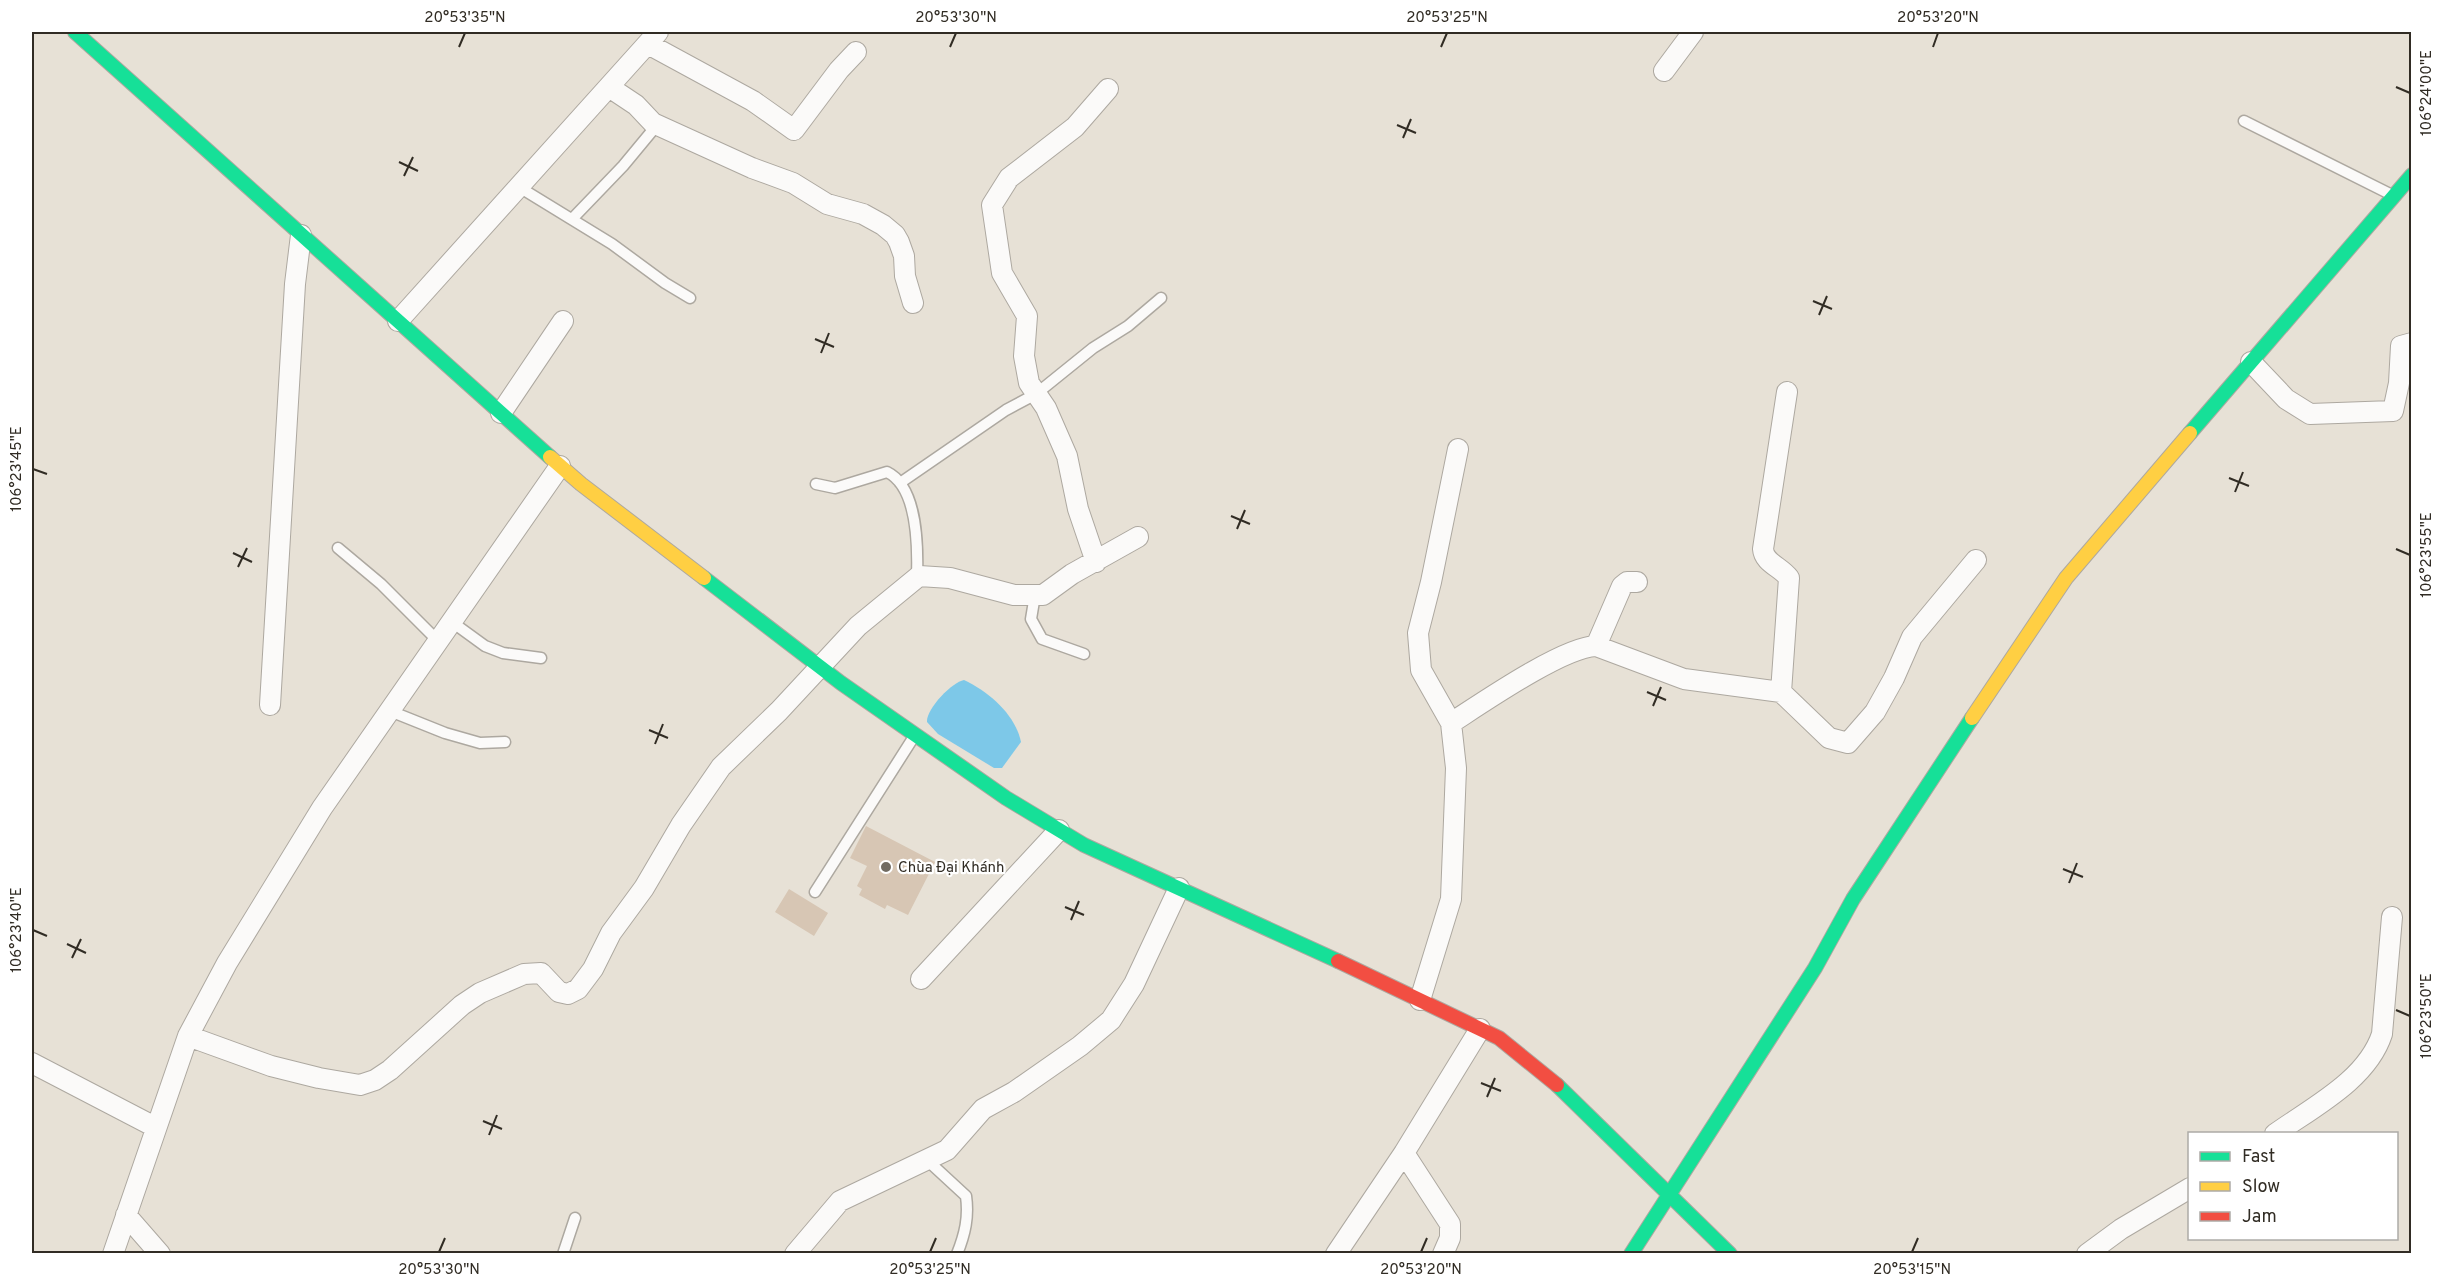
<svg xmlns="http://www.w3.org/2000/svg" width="2443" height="1285" viewBox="0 0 2443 1285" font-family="Overpass,sans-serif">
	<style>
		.water { fill: #7dc8e8 }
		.building { fill: #d7c6b4 }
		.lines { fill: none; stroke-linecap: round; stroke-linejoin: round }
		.lane-casing { stroke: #ada8a0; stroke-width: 13 }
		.street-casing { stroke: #ada8a0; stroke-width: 22 }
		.fast-casing { stroke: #ada8a0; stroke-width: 16 }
		.slow-casing { stroke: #ada8a0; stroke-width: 16 }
		.jam-casing { stroke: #ada8a0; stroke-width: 16 }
		.lane { stroke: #fbfaf9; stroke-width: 10 }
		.street { stroke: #fbfaf9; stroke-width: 20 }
		.fast { stroke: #16e098; stroke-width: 14 }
		.slow { stroke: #ffcf43; stroke-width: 14 }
		.jam { stroke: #f24e42; stroke-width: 14 }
		.ticks { fill: none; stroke: #312c24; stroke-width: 2 }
		.poi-dot { fill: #716b62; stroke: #fff; stroke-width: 2 }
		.labels { text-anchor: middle; stroke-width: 4.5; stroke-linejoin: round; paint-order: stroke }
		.poi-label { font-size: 15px; fill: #312c24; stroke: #fff; text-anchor: start }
		.neatline { fill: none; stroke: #312c24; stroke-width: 2 }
		.ticks-label { font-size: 15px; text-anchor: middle; fill: #312c24 }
	</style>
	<rect width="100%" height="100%" fill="#e7e1d6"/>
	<path class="water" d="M964,680C989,692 1015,714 1021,742L1002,768H994L938,734L927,722C926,709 952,682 964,680Z"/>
	<path class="building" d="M866,826L935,862L908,915L887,905L885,909L859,895L862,889L857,886L867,866L850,858Z
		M789,889L828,913L814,936L775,912Z"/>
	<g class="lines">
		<defs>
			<path id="lane" d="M2244,121L2394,196
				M519,187L612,244L665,283L690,298
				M573,218L623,166L657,125
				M900,483L1006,410L1036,394L1093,348L1128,326L1161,298
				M816,484L835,488L887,472C918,487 918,547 917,577
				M338,548L381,584L438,641
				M1035,595L1031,619L1042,639L1084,654
				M452,622L485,646L503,653L541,658
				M390,711L445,733L480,743L505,742
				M815,892L915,735
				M927,1160L966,1196C969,1217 965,1234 957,1254
				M563,1254L575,1218"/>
			<path id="street" d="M648,44L753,101L794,130L839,70L856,52
				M1664,71L1693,32
				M609,87L636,105L653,123L752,168L793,183L827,204L863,214L883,225L895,235L899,242L904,256L905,276L913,303
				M398,321L658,32
				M2251,362L2286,399L2310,414L2393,411L2399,383L2401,346L2412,343
				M501,413L563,321
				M1096,562L1078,509L1067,456L1046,408L1029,383L1024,356L1027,316L1002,273L992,205L1009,178L1075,127L1108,89
				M1596,646L1622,586L1627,582H1637
				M1781,692L1789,578C1781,567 1764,563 1763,549L1787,392
				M270,705L295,284L301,235
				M1451,723C1482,703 1563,647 1596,646L1684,679L1781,692L1829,738L1848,743L1875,712L1894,678L1912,637L1976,560
				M921,979L1059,830
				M1420,1000L1451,899L1456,768L1451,723L1421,670L1418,633L1431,582L1458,449
				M188,1036L271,1066L319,1078L360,1085L375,1080L390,1070L462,1005L480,993L524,974L541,973L559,992L568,994L578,989L593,969L611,933L644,888L681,825L721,767L779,711L858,626L919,576L950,578L1014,595H1043L1072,574L1138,537
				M32,1063L155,1127
				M2275,1134C2313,1107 2367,1080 2382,1034L2392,917
				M1404,1153L1450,1224V1238L1443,1254
				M126,1215L160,1254
				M113,1254L188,1036L227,963L322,808L560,466
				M795,1254L840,1201L947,1150L983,1109L1014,1092L1080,1046L1111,1020L1134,984L1179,888
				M1336,1254L1404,1153L1480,1029
				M2087,1254L2121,1229L2190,1188"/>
			<path id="fast" d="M75,32L550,457
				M2190,433L2412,175
				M704,578L841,683L1006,798L1084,845L1338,961
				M1557,1085L1730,1254
				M1631,1254L1815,968L1853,899L1972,718"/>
			<path id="slow" d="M550,457L581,484L704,578
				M1972,718L2066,578L2190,433"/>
			<path id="jam" d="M1338,961L1499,1038L1557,1085"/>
		</defs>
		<use href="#lane" class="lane-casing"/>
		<use href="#street" class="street-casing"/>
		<use href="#fast" class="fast-casing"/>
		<use href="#slow" class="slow-casing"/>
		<use href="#jam" class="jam-casing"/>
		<use href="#lane" class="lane"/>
		<use href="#street" class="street"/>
		<use href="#fast" class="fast"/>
		<use href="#slow" class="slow"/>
		<use href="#jam" class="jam"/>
	</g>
	<path class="ticks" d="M459,47L465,33M950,47L956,33M1441,47L1447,33M1933,47L1938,33M2396,87L2410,93M1397,125L1416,133M1403,138L1411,119M399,162L418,171M404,176L413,157M1813,301L1832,309M1819,315L1827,296M815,339L834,347M821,353L829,333M33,469L47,474M2229,478L2249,486M2235,492L2243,472M1231,516L1250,524M1237,529L1245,510M2396,549L2410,555M233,553L252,562M238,567L247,548M1647,692L1666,700M1653,706L1661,687M649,730L668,738M655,744L663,724M2063,869L2083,877M2069,883L2077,863M1065,907L1084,915M1071,920L1079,901M33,930L47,936M67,944L86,953M72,958L81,939M2396,1010L2410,1016M1481,1083L1501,1091M1487,1097L1495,1078M483,1121L502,1129M489,1135L497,1115M439,1252L445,1238M930,1252L936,1238M1421,1252L1427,1238M1912,1252L1918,1238"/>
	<circle class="poi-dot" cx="886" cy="867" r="6"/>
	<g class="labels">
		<g class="poi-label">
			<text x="898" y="872">Chùa Đại Khánh</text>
		</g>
	</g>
	<rect width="2443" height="1285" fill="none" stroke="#ffffff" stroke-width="66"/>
	<rect x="2188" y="1132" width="210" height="108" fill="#ffffff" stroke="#adaba7" stroke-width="1.5"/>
	<rect x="2200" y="1152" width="30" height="9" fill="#16e098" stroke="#adaba7" stroke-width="1.5"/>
	<text x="2242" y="1162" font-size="18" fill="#312c24">Fast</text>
	<rect x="2200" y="1182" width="30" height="9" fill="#ffcf43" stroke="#adaba7" stroke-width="1.5"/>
	<text x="2242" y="1192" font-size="18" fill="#312c24">Slow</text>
	<rect x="2200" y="1212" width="30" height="9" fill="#f24e42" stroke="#adaba7" stroke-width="1.5"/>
	<text x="2242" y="1222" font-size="18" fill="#312c24">Jam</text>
	<rect x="33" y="33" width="2377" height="1219" class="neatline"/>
	<g class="ticks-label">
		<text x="465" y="22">20°53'35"N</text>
		<text x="956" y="22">20°53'30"N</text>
		<text x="1447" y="22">20°53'25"N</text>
		<text x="1938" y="22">20°53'20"N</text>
		<text transform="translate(2426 93) rotate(-90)" y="5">106°24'00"E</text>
		<text transform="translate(16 469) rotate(-90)" y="5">106°23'45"E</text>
		<text transform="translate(2426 555) rotate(-90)" y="5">106°23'55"E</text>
		<text transform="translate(16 930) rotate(-90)" y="5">106°23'40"E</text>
		<text transform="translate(2426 1016) rotate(-90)" y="5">106°23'50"E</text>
		<text x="439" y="1274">20°53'30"N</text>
		<text x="930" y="1274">20°53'25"N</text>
		<text x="1421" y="1274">20°53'20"N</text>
		<text x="1912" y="1274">20°53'15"N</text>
	</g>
</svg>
